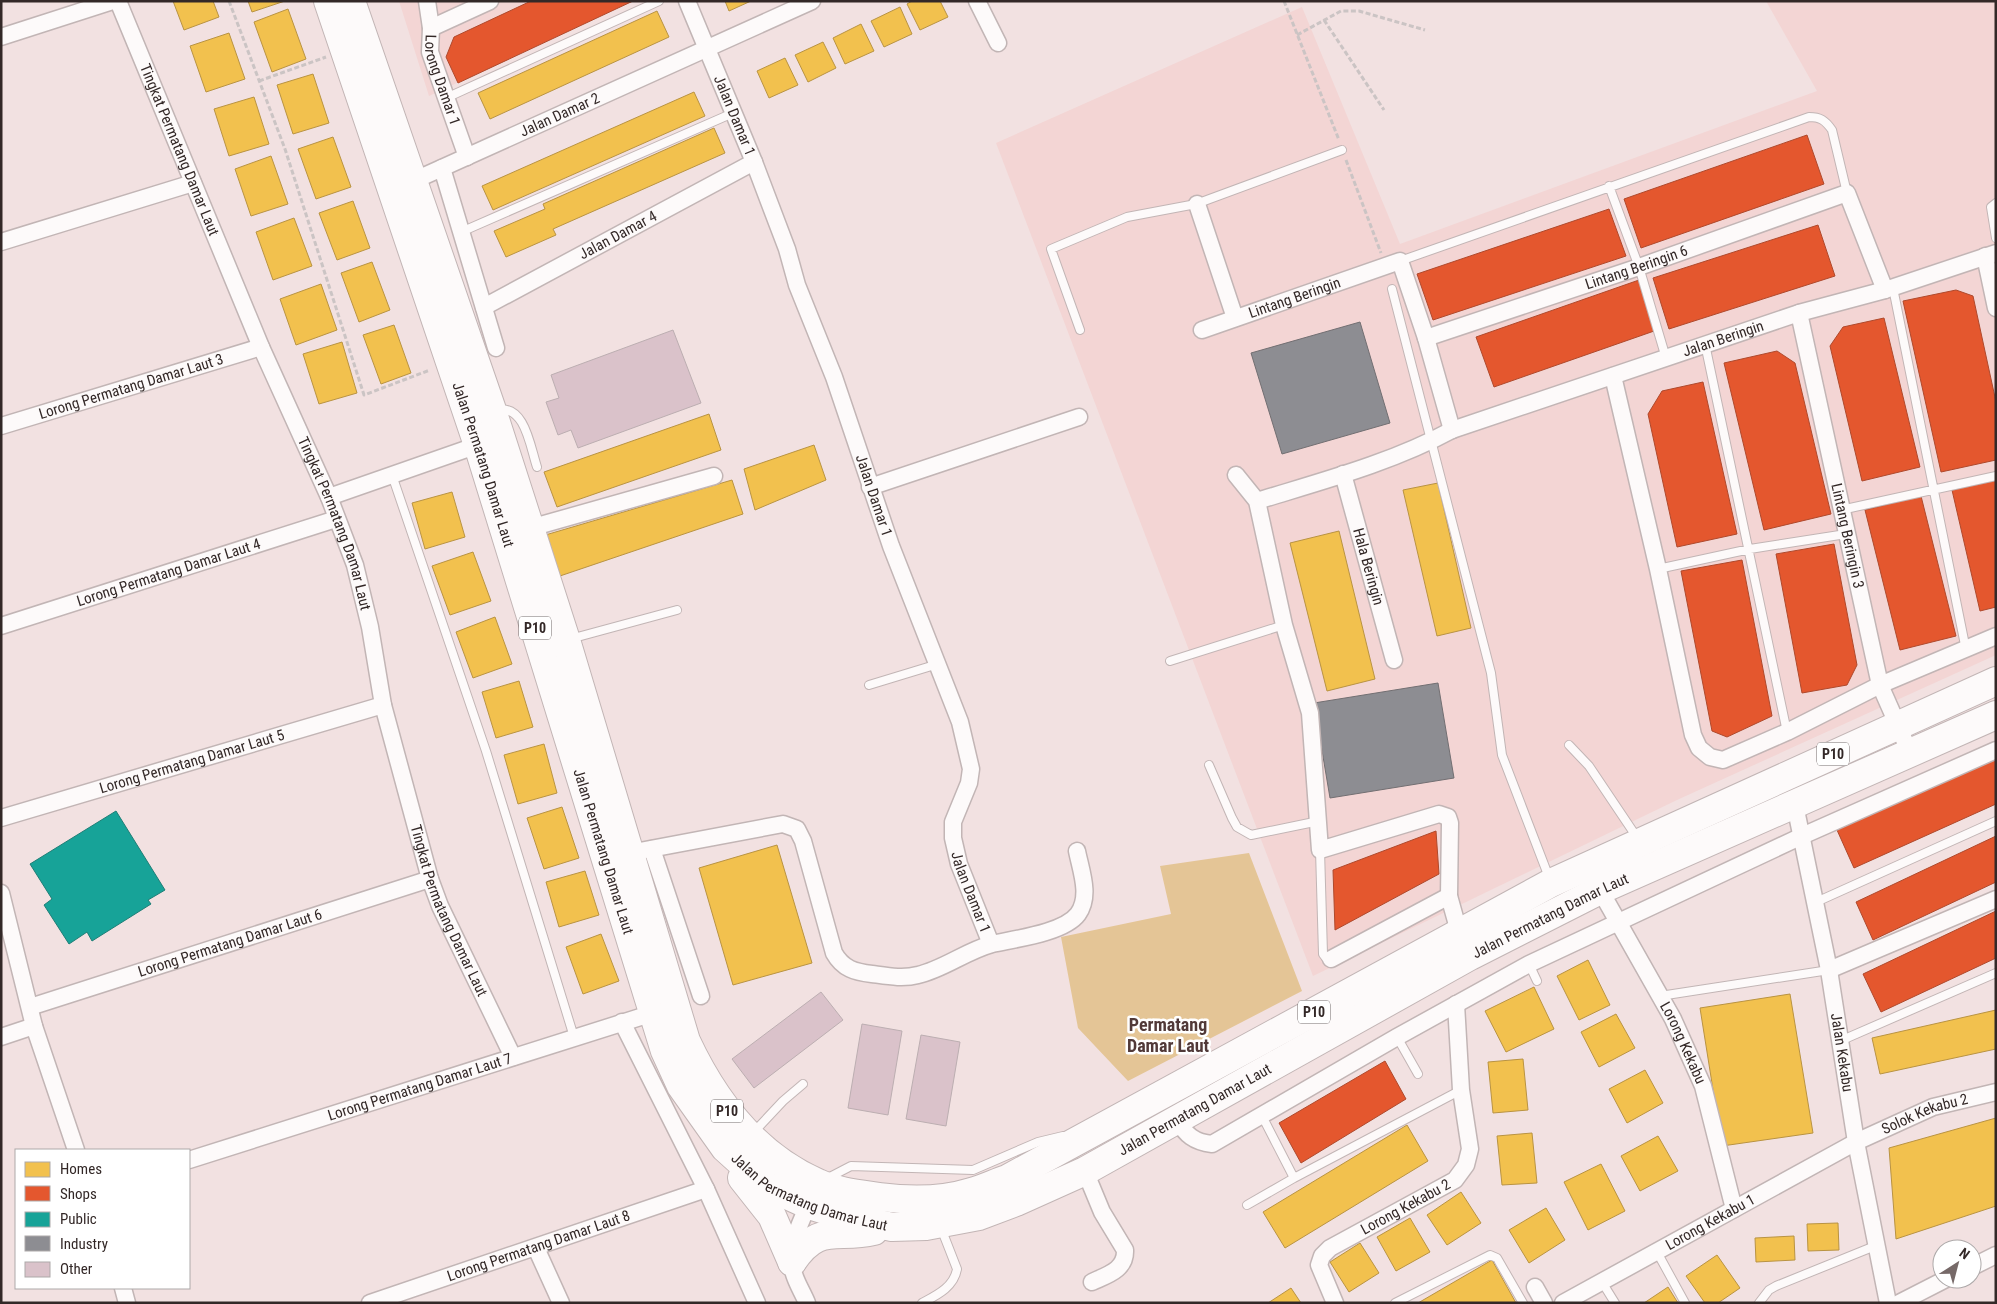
<svg xmlns="http://www.w3.org/2000/svg" width="1997" height="1304" viewBox="0 0 1997 1304" font-family="'Roboto Condensed',sans-serif">
	<style>
		.built { fill: #f3d5d4 }
		.forest { fill: #e4c596 }
		.homes { fill: #f2c14e; stroke: #b99342 }
		.shops { fill: #e4572e; stroke: #af492c }
		.public { fill: #17a398; stroke: #1f7e76 }
		.industry { fill: #8d8d92; stroke: #726f72 }
		.building { fill: #dac2ca; stroke: #bcaeb1 }
		.lines { fill: none; stroke-linecap: round; stroke-linejoin: round }
		.lane-casing { stroke: #c2b5b5; stroke-width: 10 }
		.street-casing { stroke: #c2b5b5; stroke-width: 19 }
		.highway-casing { stroke: #c2b5b5; stroke-width: 30 }
		.path { stroke: #cbc4c4; stroke-width: 3; stroke-dasharray: 5 2.5; stroke-linecap: butt }
		.lane { stroke: #fdfafa; stroke-width: 8 }
		.street { stroke: #fdfafa; stroke-width: 16 }
		.highway { stroke: #fdfafa; stroke-width: 28 }
		.labels { text-anchor: middle; stroke-width: 5; stroke-linejoin: round; paint-order: stroke }
		.shield { fill: #fff; stroke: #706868; stroke-width: 1 }
		.shield-label { font-size: 14px; font-weight: bold; fill: #332827 }
		.street-label { font-size: 15px; fill: #332827; stroke: #fff }
		.quarter-label { font-size: 18px; font-weight: bold; fill: #513938; stroke: #fff }
	</style>
	<rect width="100%" height="100%" fill="#f2e1e1"/>
	<path class="built" d="M399,1H633L429,96Z
		M1766,1H1996V655L1677,800L1313,976L996,143L1302,7L1400,244L1817,91Z"/>
	<path class="forest" d="M1249,853L1302,991L1128,1081L1078,1028L1061,937L1171,914L1160,866Z"/>
	<path class="homes" d="M173,1H213L219,17L184,30Z
		M248,1H285L252,12Z
		M725,1H751L729,11Z
		M912,1H940L948,17L920,30L907,4Z
		M900,7L912,34L884,47L871,21Z
		M288,9L306,59L272,72L254,22Z
		M657,11L669,37L490,119L478,93Z
		M861,24L874,51L845,64L833,38Z
		M229,33L245,79L206,92L190,46Z
		M823,42L836,68L808,82L795,55Z
		M785,58L798,85L769,98L757,71Z
		M313,74L329,123L293,134L277,85Z
		M694,92L705,116L493,210L482,186Z
		M254,97L269,144L229,156L214,109Z
		M714,128L725,153L553,229L556,235L506,257L494,231L545,209L543,204Z
		M333,137L351,187L316,199L298,149Z
		M271,156L288,204L251,216L235,169Z
		M353,201L370,248L337,260L319,213Z
		M294,218L312,266L273,280L256,232Z
		M372,262L390,310L359,322L341,273Z
		M321,284L337,330L296,345L280,299Z
		M394,325L411,373L381,384L363,335Z
		M342,342L357,393L319,404L303,354Z
		M709,414L721,450L557,507L544,472Z
		M814,445L826,480L755,510L744,469Z
		M732,480L743,514L554,578L542,536Z
		M1438,483L1471,628L1437,636L1403,490Z
		M452,492L465,537L425,549L412,503Z
		M1339,531L1375,679L1327,691L1290,543Z
		M473,552L491,601L450,615L432,566Z
		M495,617L512,664L473,678L456,632Z
		M519,681L533,727L496,738L482,692Z
		M544,744L557,793L518,804L504,755Z
		M562,807L579,858L544,869L527,818Z
		M777,845L812,963L733,985L699,868Z
		M585,871L599,915L559,927L546,882Z
		M601,934L619,981L583,994L566,947Z
		M1588,960L1610,1005L1579,1020L1557,976Z
		M1534,987L1554,1029L1506,1052L1485,1011Z
		M1790,994L1813,1133L1722,1146L1700,1008Z
		M1996,1010V1049L1880,1074L1872,1038Z
		M1616,1014L1635,1048L1599,1067L1581,1032Z
		M1523,1059L1528,1110L1493,1113L1488,1062Z
		M1645,1070L1663,1103L1627,1123L1609,1089Z
		M1996,1118V1206L1896,1239L1889,1148Z
		M1407,1125L1428,1161L1285,1248L1263,1212Z
		M1532,1133L1537,1183L1502,1185L1497,1136Z
		M1658,1136L1678,1171L1640,1191L1621,1156Z
		M1601,1164L1625,1211L1588,1230L1564,1182Z
		M1461,1192L1481,1223L1447,1245L1427,1215Z
		M1546,1208L1565,1240L1529,1263L1509,1230Z
		M1410,1218L1430,1252L1396,1271L1377,1237Z
		M1838,1223L1839,1250L1808,1251L1807,1224Z
		M1794,1236L1795,1260L1756,1262L1755,1238Z
		M1360,1243L1379,1273L1349,1292L1330,1262Z
		M1717,1255L1740,1288L1718,1303H1705L1686,1276Z
		M1492,1260L1516,1303H1418Z
		M1668,1287L1678,1303H1644Z
		M1291,1288L1301,1303H1268Z"/>
	<path class="shops" d="M531,1H633L458,83L446,57L454,37Z
		M1807,135L1824,184L1641,248L1624,199Z
		M1609,209L1626,256L1433,320L1417,274Z
		M1818,225L1835,276L1669,329L1653,278Z
		M1639,280L1657,330L1494,387L1476,337Z
		M1956,290L1973,296L1996,402V460L1941,472L1903,301Z
		M1884,318L1920,467L1862,481L1830,346L1843,327Z
		M1777,351L1795,363L1831,514L1764,530L1724,363Z
		M1703,382L1737,534L1677,547L1648,414L1662,391Z
		M1996,480V607L1980,611L1952,490Z
		M1921,496L1956,636L1900,650L1865,510Z
		M1834,544L1857,665L1847,685L1802,693L1776,554Z
		M1742,560L1772,716L1727,737L1712,731L1681,571Z
		M1996,758V804L1854,868L1837,830Z
		M1436,831L1439,874L1335,930L1333,870Z
		M1996,836V882L1873,940L1856,902Z
		M1996,911V958L1881,1012L1863,974Z
		M1385,1061L1406,1099L1301,1163L1279,1123Z"/>
	<path class="public" d="M116,811L165,890L148,900L151,904L92,941L87,932L69,944L44,905L52,899L30,864Z"/>
	<path class="industry" d="M1360,322L1390,423L1282,454L1251,353Z
		M1438,683L1454,778L1330,798L1314,703Z"/>
	<path class="building" d="M673,330L701,403L578,448L571,430L558,435L546,402L559,398L551,375Z
		M821,992L843,1020L754,1088L732,1059Z
		M862,1024L902,1031L888,1115L848,1108Z
		M921,1035L960,1042L946,1126L906,1119Z"/>
	<g class="lines">
		<defs>
			<path id="lane" d="M446,98L659,1
				M1609,186L1639,267L1666,358
				M1996,203L1991,207L1996,238
				M461,232L733,113
				M1400,261L1809,117C1820,117 1825,120 1832,130L1847,193
				M1893,288L1966,650
				M1392,289L1491,673L1502,755L1550,880
				M1080,330L1051,249L1127,217L1196,204L1342,150
				M1705,344L1787,732
				M497,410C525,404 530,446 537,467
				M392,475L486,751L574,1037
				M1841,510L1996,476
				M1658,569L1750,549L1846,534
				M570,639L677,610
				M1170,661L1284,625
				M869,685L938,664
				M1569,745L1589,766L1638,839
				M1209,765L1232,818L1237,827L1251,835L1319,821
				M1320,850L1323,954L1326,958L1331,959
				M1814,903L1996,821
				M1529,964L1537,981
				M1660,996L1829,970
				M1397,1037L1418,1074
				M1840,1041L1996,973
				M1261,1114L1294,1178
				M753,1133L783,1101L803,1084
				M826,1179L851,1166L973,1170L1038,1142L1063,1136
				M1247,1205L1294,1178L1461,1090
				M1657,1252L1685,1303
				M1602,1282L1615,1303
				M922,1303C937,1295 954,1287 957,1269L941,1228
				M1395,1303L1490,1255L1497,1258L1523,1303
				M1759,1303L1769,1290L1776,1286L1875,1246"/>
			<g id="street">
				<path id="s1" d="M118,1L261,347L329,497L355,565L370,627L383,705L430,879L440,906L513,1057"/>
				<path id="s2" d="M427,1L431,28L430,52L467,157"/>
				<path id="s3" d="M687,1L754,162L787,249L797,285L834,377L891,546L960,722L971,769L969,783L953,822V838L959,864L991,944"/>
				<path d="M977,1L998,43"/>
				<path d="M431,28L490,1"/>
				<path d="M1,37L113,1"/>
				<path d="M442,168L496,348"/>
				<path id="s4" d="M413,181L812,1"/>
				<path d="M1197,204L1235,318"/>
				<path d="M1,242L193,183"/>
				<path d="M1985,256L1996,308"/>
				<path id="s5" d="M484,307L754,162"/>
				<path id="s6" d="M1799,313L1880,685L1910,753"/>
				<path id="s7" d="M1202,330L1400,261L1426,338L1452,430"/>
				<path id="s8" d="M1426,338L1639,267L1847,193L1885,290"/>
				<path d="M1613,376L1658,569L1693,735L1699,748L1710,757L1723,760L1787,732L1880,685L1996,636"/>
				<path id="s9" d="M1,426L261,347"/>
				<path id="s10" d="M1343,474L1394,660"/>
				<path d="M1236,475L1257,501L1284,625L1310,713L1320,850L1439,814L1448,817L1450,823L1449,896L1459,932"/>
				<path d="M870,487L1079,417"/>
				<path d="M329,497L478,445"/>
				<path id="s11" d="M1257,501C1322,481 1391,463 1452,430L1799,313L1885,290L1996,253"/>
				<path d="M530,528L714,476"/>
				<path id="s12" d="M1,626L336,519"/>
				<path id="s13" d="M1795,805L1829,970L1856,1142L1888,1303"/>
				<path id="s14" d="M1,818L383,705"/>
				<path d="M652,849L701,996"/>
				<path d="M629,853L783,824L797,829L803,841L834,953C843,969 855,972 872,974C887,976 903,979 918,975C944,969 966,951 992,944C1014,939 1064,933 1078,914C1091,896 1081,871 1077,851"/>
				<path id="s15" d="M1600,890L1673,1019L1703,1086L1734,1209"/>
				<path d="M1,893L34,1026L76,1150"/>
				<path d="M1331,959L1449,896"/>
				<path d="M1829,970L1996,899"/>
				<path id="s16" d="M30,1007L430,879"/>
				<path d="M622,1022L706,1189L757,1303"/>
				<path d="M1,1037L34,1026"/>
				<path d="M1177,1120C1186,1135 1194,1142 1212,1144L1397,1037L1529,964L1802,836L1996,750"/>
				<path id="s17" d="M189,1160L653,1013"/>
				<path d="M1085,1171L1102,1212L1125,1250C1126,1270 1107,1275 1092,1282"/>
				<path d="M536,1248L561,1303"/>
				<path d="M1972,1267L1996,1255"/>
				<path d="M1535,1287L1544,1303"/>
				<path d="M123,1288L127,1303"/>
				<path id="s18" d="M370,1303L706,1189"/>
				<path d="M807,1303C803,1293 797,1284 794,1274C786,1249 801,1221 811,1199"/>
				<path id="s19" d="M1335,1303L1319,1265L1322,1256L1330,1248L1455,1180L1466,1165L1470,1149L1461,1090L1456,1004"/>
				<path id="s20" d="M1563,1303L1856,1142L1933,1107L1996,1092"/>
				<path d="M1899,1303L1946,1279"/>
			</g>
			<g id="highway">
				<path id="s21" d="M328,1L478,445L665,1051L681,1086L725,1148L767,1186L809,1205L847,1217L892,1227L926,1226L979,1216L1016,1202L1085,1171L1470,956L1600,890L1996,715"/>
				<path d="M351,1L492,410L566,640L686,1041C714,1101 756,1156 818,1183C837,1192 859,1194 880,1197C910,1201 942,1201 971,1192C983,1189 995,1183 1007,1179L1551,883L1996,681"/>
				<path d="M742,1178L772,1216L792,1262"/>
				<path d="M792,1262C819,1222 836,1240 874,1231"/>
			</g>
		</defs>
		<use href="#lane" class="lane-casing"/>
		<use href="#street" class="street-casing"/>
		<use href="#highway" class="highway-casing"/>
		<path class="path" d="M229,1L285,149L364,395L430,370
			M1284,1L1339,140
			M1324,20L1384,110
			M1297,35L1341,11H1359L1425,30
			M259,81L326,57
			M1346,160L1381,253"/>
		<use href="#lane" class="lane"/>
		<use href="#street" class="street"/>
		<use href="#highway" class="highway"/>
	</g>
	<g class="labels">
		<g class="shield">
			<rect x="519" y="616.5" width="32" height="23" rx="4"/>
			<rect x="1817" y="742.5" width="32" height="23" rx="4"/>
			<rect x="1298" y="1000.5" width="32" height="23" rx="4"/>
			<rect x="711" y="1099.5" width="32" height="23" rx="4"/>
		</g>
		<g class="shield-label">
			<text x="535" y="633">P10</text>
			<text x="1833" y="759">P10</text>
			<text x="1314" y="1017">P10</text>
			<text x="727" y="1116">P10</text>
		</g>
		<g class="street-label">
			<text dy="5" stroke="none"><textPath href="#s2" startOffset="81">Lorong Damar 1</textPath></text>
			<text dy="5" stroke="none"><textPath href="#s4" startOffset="161">Jalan Damar 2</textPath></text>
			<text dy="5" stroke="none"><textPath href="#s3" startOffset="124">Jalan Damar 1</textPath></text>
			<text dy="5" stroke="none"><textPath href="#s1" startOffset="161">Tingkat Permatang Damar Laut</textPath></text>
			<text dy="5" stroke="none"><textPath href="#s5" startOffset="152">Jalan Damar 4</textPath></text>
			<text dy="5" stroke="none"><textPath href="#s8" startOffset="222">Lintang Beringin 6</textPath></text>
			<text dy="5" stroke="none"><textPath href="#s7" startOffset="98">Lintang Beringin</textPath></text>
			<text dy="5" stroke="none"><textPath href="#s11" startOffset="494">Jalan Beringin</textPath></text>
			<text dy="5" stroke="none"><textPath href="#s9" startOffset="136">Lorong Permatang Damar Laut 3</textPath></text>
			<text dy="5" stroke="none"><textPath href="#s21" startOffset="489">Jalan Permatang Damar Laut</textPath></text>
			<text dy="5" stroke="none"><textPath href="#s3" startOffset="529">Jalan Damar 1</textPath></text>
			<text dy="5" stroke="none"><textPath href="#s1" startOffset="566">Tingkat Permatang Damar Laut</textPath></text>
			<text dy="5" stroke="none"><textPath href="#s6" startOffset="228">Lintang Beringin 3</textPath></text>
			<text dy="5" stroke="none"><textPath href="#s10" startOffset="96">Hala Beringin</textPath></text>
			<text dy="5" stroke="none"><textPath href="#s12" startOffset="176">Lorong Permatang Damar Laut 4</textPath></text>
			<text dy="5" stroke="none"><textPath href="#s14" startOffset="199">Lorong Permatang Damar Laut 5</textPath></text>
			<text dy="5" stroke="none"><textPath href="#s21" startOffset="894">Jalan Permatang Damar Laut</textPath></text>
			<text dy="5" stroke="none"><textPath href="#s3" startOffset="949">Jalan Damar 1</textPath></text>
			<text dy="5" stroke="none"><textPath href="#s1" startOffset="971">Tingkat Permatang Damar Laut</textPath></text>
			<text dy="5" stroke="none"><textPath href="#s21" startOffset="2140">Jalan Permatang Damar Laut</textPath></text>
			<text dy="5" stroke="none"><textPath href="#s16" startOffset="210">Lorong Permatang Damar Laut 6</textPath></text>
			<text dy="5" stroke="none"><textPath href="#s15" startOffset="174">Lorong Kekabu</textPath></text>
			<text dy="5" stroke="none"><textPath href="#s13" startOffset="252">Jalan Kekabu</textPath></text>
			<text dy="5" stroke="none"><textPath href="#s17" startOffset="242">Lorong Permatang Damar Laut 7</textPath></text>
			<text dy="5" stroke="none"><textPath href="#s21" startOffset="1735">Jalan Permatang Damar Laut</textPath></text>
			<text dy="5" stroke="none"><textPath href="#s20" startOffset="409">Solok Kekabu 2</textPath></text>
			<text dy="5" stroke="none"><textPath href="#s21" startOffset="1315">Jalan Permatang Damar Laut</textPath></text>
			<text dy="5" stroke="none"><textPath href="#s19" startOffset="148">Lorong Kekabu 2</textPath></text>
			<text dy="5" stroke="none"><textPath href="#s20" startOffset="168">Lorong Kekabu 1</textPath></text>
			<text dy="5" stroke="none"><textPath href="#s18" startOffset="178">Lorong Permatang Damar Laut 8</textPath></text>
		</g>
		<g class="quarter-label">
			<text x="1168" y="1031">Permatang<tspan x="1168" dy="21">Damar Laut</tspan></text>
		</g>
	</g>
	<rect width="1997" height="1304" fill="none" stroke="#332827" stroke-width="5"/>
	<rect x="15" y="1149" width="175" height="140" fill="#ffffff" stroke="#ada9a9"/>
	<rect x="25" y="1162" width="25" height="15" fill="#f2c14e" stroke="#ada9a9"/>
	<text x="60" y="1174" font-size="15" fill="#332827">Homes</text>
	<rect x="25" y="1186" width="25" height="15" fill="#e4572e" stroke="#ada9a9"/>
	<text x="60" y="1199" font-size="15" fill="#332827">Shops</text>
	<rect x="25" y="1212" width="25" height="15" fill="#17a398" stroke="#ada9a9"/>
	<text x="60" y="1224" font-size="15" fill="#332827">Public</text>
	<rect x="25" y="1236" width="25" height="15" fill="#8d8d92" stroke="#ada9a9"/>
	<text x="60" y="1249" font-size="15" fill="#332827">Industry</text>
	<rect x="25" y="1262" width="25" height="15" fill="#dac2ca" stroke="#ada9a9"/>
	<text x="60" y="1274" font-size="15" fill="#332827">Other</text>
	<g transform="translate(1957 1264) rotate(36)"><circle r="24" fill="#ffffff" stroke="#ada9a9"/>
	<path d="M0-4L9 19L0 12L-9 19Z" fill="#766968"/>
	<text y="-8" font-size="14" font-weight="bold" text-anchor="middle" fill="#332827">N</text>
	</g>
</svg>
